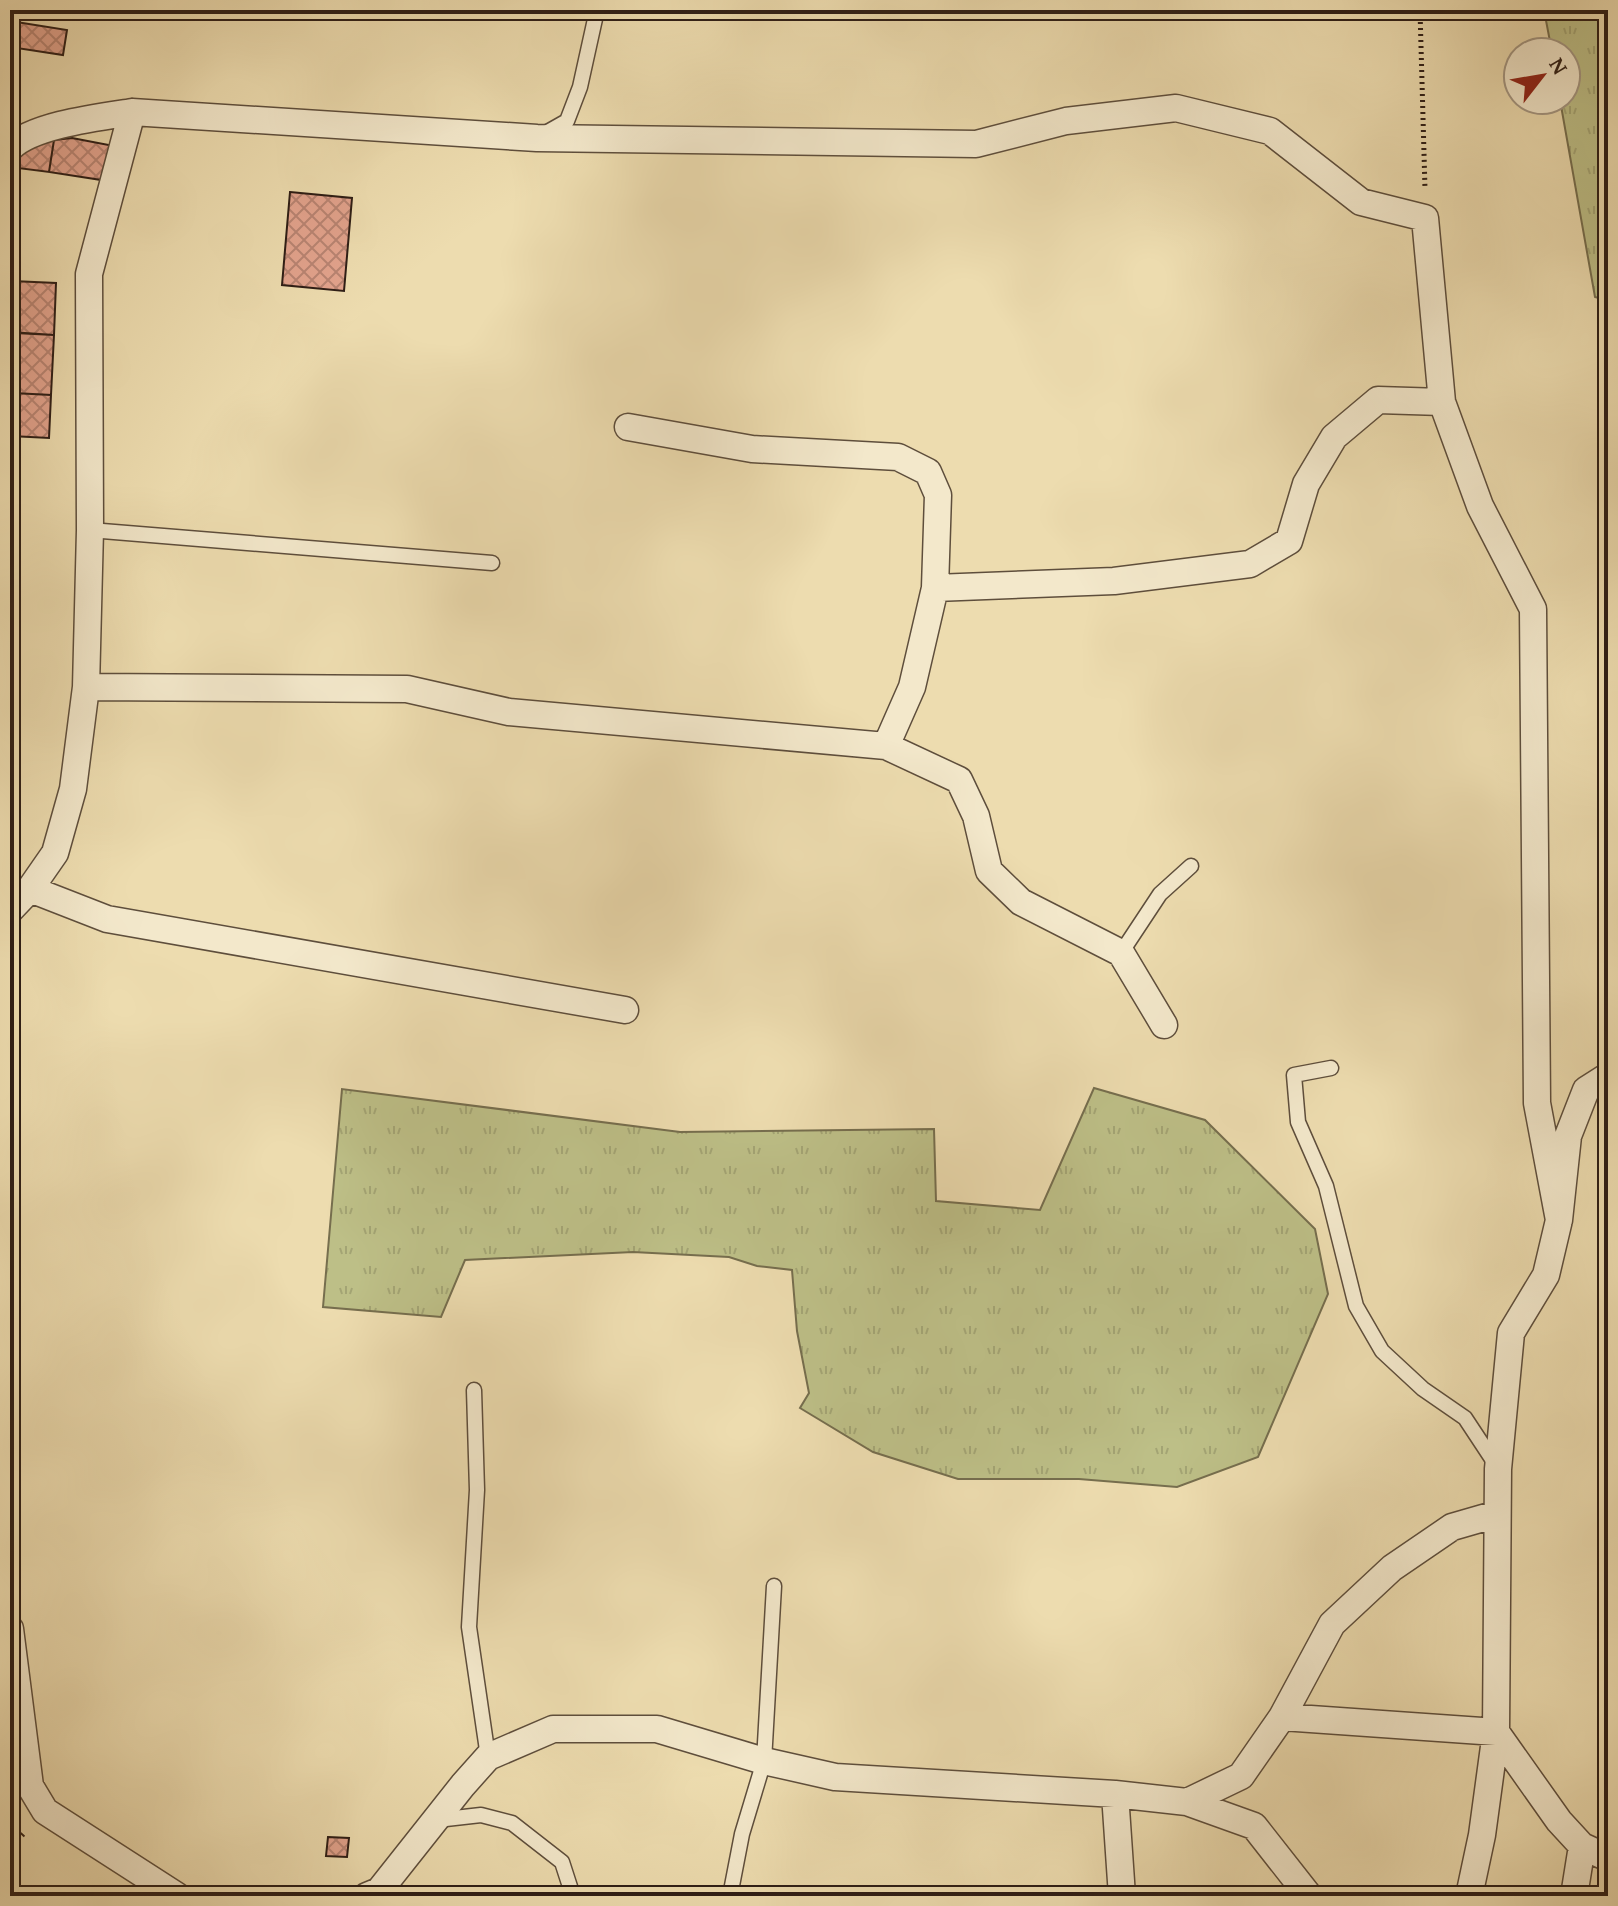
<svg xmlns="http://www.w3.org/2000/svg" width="1618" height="1906" viewBox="0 0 1618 1906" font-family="'Gentium Book Plus',serif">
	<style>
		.grass { fill: url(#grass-tufts); stroke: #766e4e; stroke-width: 2 }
		.building { fill: url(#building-cross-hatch); stroke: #2e1e16; stroke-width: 2 }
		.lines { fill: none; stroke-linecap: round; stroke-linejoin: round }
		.service-casing { stroke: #5e4e3c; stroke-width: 17 }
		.minor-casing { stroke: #5e4e3c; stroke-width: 29 }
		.path { stroke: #2e1e16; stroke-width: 5; stroke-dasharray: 2 4; stroke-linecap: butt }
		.service { stroke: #f3e8cb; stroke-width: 14 }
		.minor { stroke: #f3e8cb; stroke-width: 26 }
	</style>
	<defs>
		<pattern id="grass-tufts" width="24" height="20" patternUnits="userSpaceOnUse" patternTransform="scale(2)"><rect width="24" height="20" fill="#bdbf87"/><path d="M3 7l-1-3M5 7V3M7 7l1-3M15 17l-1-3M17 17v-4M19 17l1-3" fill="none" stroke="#a3a474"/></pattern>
		<pattern id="building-cross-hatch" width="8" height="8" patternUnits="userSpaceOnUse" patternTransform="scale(2)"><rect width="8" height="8" fill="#e2a38d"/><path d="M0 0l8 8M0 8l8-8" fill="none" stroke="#b88472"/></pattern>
	</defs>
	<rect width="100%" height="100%" fill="#eddcaf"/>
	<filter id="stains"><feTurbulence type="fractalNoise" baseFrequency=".0025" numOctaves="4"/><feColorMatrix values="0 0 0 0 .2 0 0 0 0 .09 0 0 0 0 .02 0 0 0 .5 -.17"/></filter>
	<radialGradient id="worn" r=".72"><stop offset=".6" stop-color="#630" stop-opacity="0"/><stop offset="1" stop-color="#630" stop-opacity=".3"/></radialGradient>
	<path class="grass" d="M1544,10H1608V301L1595,297L1560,100H1566V52H1552Z
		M1094,1088L1205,1120L1315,1229L1328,1294L1258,1457L1177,1487L1079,1479H958L873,1452L800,1408L809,1393L797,1331L792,1270L757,1266L729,1257L633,1252L465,1260L441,1317L323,1307L342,1089L680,1132L934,1129L936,1201L1040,1210Z"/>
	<path class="building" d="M10,21L67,30L63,55L10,47Z
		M72,138L114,146L108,181L49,172L54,140Z
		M54,140L49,172L10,167L16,156L37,143Z
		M290,192L352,198L344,291L282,285Z
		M12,281L56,283L54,335L10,332Z
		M15,333L54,335L51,395L13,393Z
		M13,393L51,395L49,438L11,436Z
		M328,1837L349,1838L347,1857L326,1856Z"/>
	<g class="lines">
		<defs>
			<path id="service" d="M544,134L567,121L580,87L597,10
				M90,530L492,563
				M1121,953L1160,894L1191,866
				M1331,1068L1294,1075L1298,1122L1326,1186L1356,1306L1382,1351L1423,1389L1465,1418L1496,1465
				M474,1390L477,1490L469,1627L488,1757
				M437,1820L481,1815L512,1823L562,1862L573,1896
				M730,1896L742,1834L764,1761L774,1586"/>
			<path id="minor" d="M10,148C32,125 100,117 132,112L537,138L976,144L1066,121L1176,108L1270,131L1361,202L1425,218L1442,402L1480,506L1533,609L1537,1103L1559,1220
				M628,427L752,449L898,457L928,472L938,495L935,588
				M86,687L407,689L509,712L886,746L912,687L935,588L1114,581L1250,564L1289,541L1306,484L1334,437L1378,400L1442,402
				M886,746L959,780L976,816L989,871L1021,902L1121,953L1164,1025
				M30,889L107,919L625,1010
				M10,910L30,889L55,853L73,789L86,687L90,530L89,274L132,112
				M1608,1076L1586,1090L1568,1136L1559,1220L1546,1275L1511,1333L1498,1469L1496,1732L1559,1821L1582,1846L1608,1858
				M10,1629L30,1786L45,1811L177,1896
				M1282,1717L1496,1732L1482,1835L1469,1896
				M1115,1794L1122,1896
				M1187,1802L1241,1776L1282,1717L1332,1624L1392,1568L1452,1527L1497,1514
				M367,1896L379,1891L463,1785L488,1757L553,1729H657L764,1761L835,1777L1115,1794L1187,1802L1254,1826L1309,1896
				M1574,1896L1582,1846"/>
		</defs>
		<use href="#service" class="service-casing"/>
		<use href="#minor" class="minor-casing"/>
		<path class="path" d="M1420,10L1425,189
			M10,1849L25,1832"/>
		<use href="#service" class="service"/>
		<use href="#minor" class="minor"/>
	</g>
	<rect width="1618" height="1906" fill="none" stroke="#eddcaf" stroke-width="40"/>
	<rect x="12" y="12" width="1594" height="1882" fill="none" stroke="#2e1e16" stroke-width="4"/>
	<rect x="20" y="20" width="1578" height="1866" fill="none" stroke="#2e1e16" stroke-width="2"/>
	<g transform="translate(1542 76) rotate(59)"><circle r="38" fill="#f3e8cb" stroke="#a49783" stroke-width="2"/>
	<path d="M0-6L14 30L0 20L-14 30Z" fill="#8f2418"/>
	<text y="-12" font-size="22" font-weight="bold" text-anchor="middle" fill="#2e1e16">N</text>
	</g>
	<rect width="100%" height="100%" filter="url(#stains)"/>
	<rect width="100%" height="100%" fill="url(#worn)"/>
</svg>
